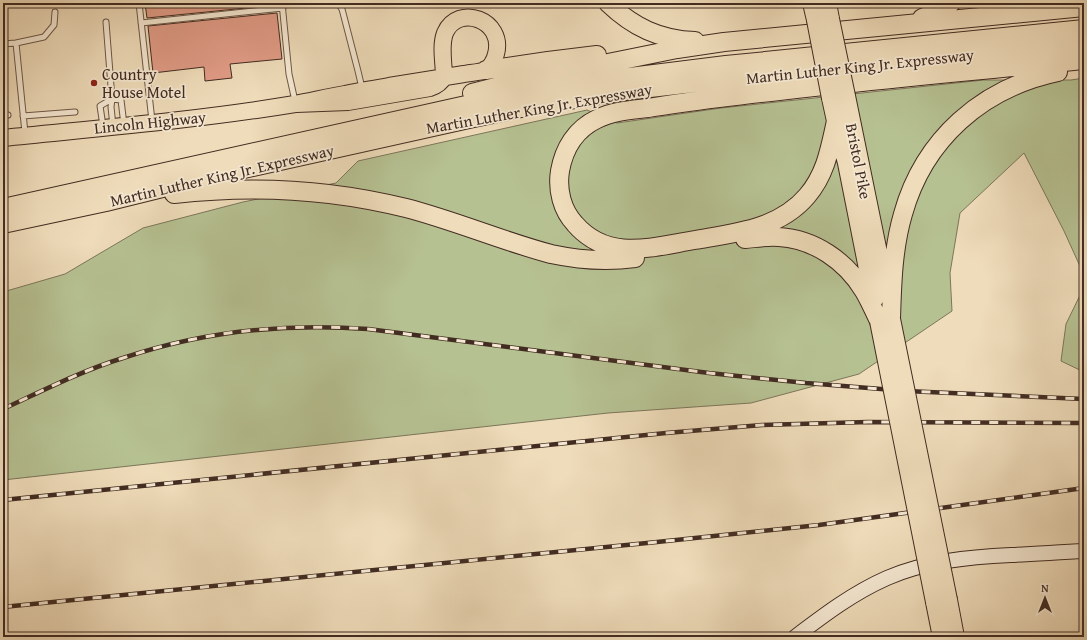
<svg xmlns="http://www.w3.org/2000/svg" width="1087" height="640" viewBox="0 0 1087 640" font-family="'Gentium Book Plus',serif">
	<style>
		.green { fill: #b6c192; stroke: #7c765a }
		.building { fill: #e19c87; stroke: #422c22 }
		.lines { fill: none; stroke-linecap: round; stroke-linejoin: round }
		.lane-casing { stroke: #6d5848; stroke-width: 7 }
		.secondary-casing { stroke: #422c22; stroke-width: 16 }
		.primary-casing { stroke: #422c22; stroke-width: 18 }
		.highway-casing { stroke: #422c22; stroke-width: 20 }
		.lane { stroke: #f5e8d2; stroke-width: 5 }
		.secondary { stroke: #f5e8d2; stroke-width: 14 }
		.primary { stroke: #efdcba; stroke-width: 16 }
		.highway { stroke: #efdcba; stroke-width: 18 }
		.rail-casing { stroke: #422c22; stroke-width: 4.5 }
		.rail { stroke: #f5e8d2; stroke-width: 3; stroke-dasharray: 9; stroke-linecap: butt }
		.highway-bridge-casing { stroke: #422c22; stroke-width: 20; stroke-linecap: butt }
		.highway-bridge { stroke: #efdcba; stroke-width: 18 }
		.poi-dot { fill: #8f2418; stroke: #f5e8d2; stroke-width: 1.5 }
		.labels { text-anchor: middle; stroke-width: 3.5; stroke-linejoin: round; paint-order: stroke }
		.street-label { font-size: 16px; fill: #422c22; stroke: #f5e8d2 }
		.poi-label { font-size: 16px; fill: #422c22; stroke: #f5e8d2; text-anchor: start }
	</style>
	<rect width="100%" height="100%" fill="#efdcba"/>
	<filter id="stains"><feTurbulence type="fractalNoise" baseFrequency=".005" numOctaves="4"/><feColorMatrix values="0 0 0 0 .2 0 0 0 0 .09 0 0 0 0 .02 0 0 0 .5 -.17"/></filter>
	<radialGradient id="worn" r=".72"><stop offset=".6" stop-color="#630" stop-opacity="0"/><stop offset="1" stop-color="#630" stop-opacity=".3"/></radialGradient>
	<path class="green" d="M1084,78V174L1082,175L1084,179V275L1064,231L1024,153L960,213L950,273L952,311L859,374L751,403L608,413L3,480V292L65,274L143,228L243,202L336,183L358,161L587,110L617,123L721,108L984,80H1071Z
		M1084,287V372L1061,361L1066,324Z"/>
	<path class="building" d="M145,3H276V5L147,18Z
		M277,13L282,59L230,64L232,78L205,81L204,67L153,73L148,26Z"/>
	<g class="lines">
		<defs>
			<path id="lane" d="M139,3L152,121
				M282,3L289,74L295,101
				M338,3L342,9L358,71L362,88
				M106,22L112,99L121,100L124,125
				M141,23L283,8
				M16,43L44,37L54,25L55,12
				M3,44L16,43L25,133
				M112,99L111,107L113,126
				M3,116L8,115
				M23,116L75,112
				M103,126L100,106L112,99"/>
			<path id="secondary" d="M795,637C824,615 853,593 887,578C926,561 969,557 1011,555C1036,554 1060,552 1084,551"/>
			<path id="primary" d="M3,138C100,128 198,120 295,104C311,101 328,97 345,94C359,91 374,89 389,86C414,82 439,78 464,74C469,73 482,72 486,70C491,67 495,59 496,54C505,20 458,3 445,33C440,46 444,63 444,77C441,83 436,86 430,88L348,102L296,104"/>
			<path id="highway" d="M608,3C633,27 660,40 695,41
				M812,3L816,20
				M827,3L830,19
				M922,18L937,12L951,3
				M486,70L548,61L597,55
				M472,93L519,81L677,49L724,42L1084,7
				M846,96L886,292
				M831,98L836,121L847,163L874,299
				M836,121C830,148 826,174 807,196C779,229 735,233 695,240C652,247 608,262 575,224C562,210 557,190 560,171C564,148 576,129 597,119C613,111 631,110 648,108C672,104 695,101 719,98C840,83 962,72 1084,60
				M174,194C252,185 330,189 406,208C456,221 502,241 551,254C579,260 607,262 635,258
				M3,208L466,105L569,86L622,78L726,65L1084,29
				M3,224L106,202L203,178L469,119L521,108L624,91L728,79L1084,43
				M745,239C756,238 768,236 779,237C814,239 846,261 864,291C870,301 874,311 879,321
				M891,319C892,284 893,248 903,214C924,139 982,88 1058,72
				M948,600L955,637
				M935,602L942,637"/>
		</defs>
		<use href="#lane" class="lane-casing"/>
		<use href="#secondary" class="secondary-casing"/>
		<use href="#primary" class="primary-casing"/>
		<use href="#highway" class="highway-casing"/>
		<use href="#lane" class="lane"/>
		<use href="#secondary" class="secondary"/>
		<use href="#primary" class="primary"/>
		<use href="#highway" class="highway"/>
		<defs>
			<path id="rail" d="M3,409C42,391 81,371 123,358C203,331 285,323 368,329L709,373L806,383L906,391L1084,399
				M3,500L666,433L762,425L868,422L1084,423
				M3,607L657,542L819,525L1084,488"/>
		</defs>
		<use href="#rail" class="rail-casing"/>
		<use href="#rail" class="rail"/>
		<defs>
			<path id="highway-bridge" d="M830,19L846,96
				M816,20L831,98
				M891,319L948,600
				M879,321L935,602"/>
		</defs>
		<use href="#highway-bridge" class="highway-bridge-casing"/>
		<use href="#highway-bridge" class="highway-bridge"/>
	</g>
	<circle class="poi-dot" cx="94" cy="83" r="4"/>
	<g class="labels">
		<g class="street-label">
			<text transform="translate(860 66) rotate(-6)" y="6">Martin Luther King Jr. Expressway</text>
			<text transform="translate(539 108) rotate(-10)" y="6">Martin Luther King Jr. Expressway</text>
			<text transform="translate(150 122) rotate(-6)" y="6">Lincoln Highway</text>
			<text transform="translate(859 161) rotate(79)" y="6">Bristol Pike</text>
			<text transform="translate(222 175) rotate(-13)" y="6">Martin Luther King Jr. Expressway</text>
		</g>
		<g class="poi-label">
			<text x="102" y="80">Country<tspan x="102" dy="18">House Motel</tspan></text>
		</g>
	</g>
	<rect width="1087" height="640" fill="none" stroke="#efdcba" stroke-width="16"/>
	<rect x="4" y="4" width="1079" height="632" fill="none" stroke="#422c22" stroke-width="2"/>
	<rect x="8" y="8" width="1071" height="624" fill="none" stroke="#422c22"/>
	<g transform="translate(1045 598)" stroke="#f5e8d2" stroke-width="3" paint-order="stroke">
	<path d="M0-3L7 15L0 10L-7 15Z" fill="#422c22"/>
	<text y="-6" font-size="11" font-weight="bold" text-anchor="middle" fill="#422c22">N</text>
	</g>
	<rect width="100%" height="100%" filter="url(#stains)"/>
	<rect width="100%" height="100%" fill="url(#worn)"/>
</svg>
